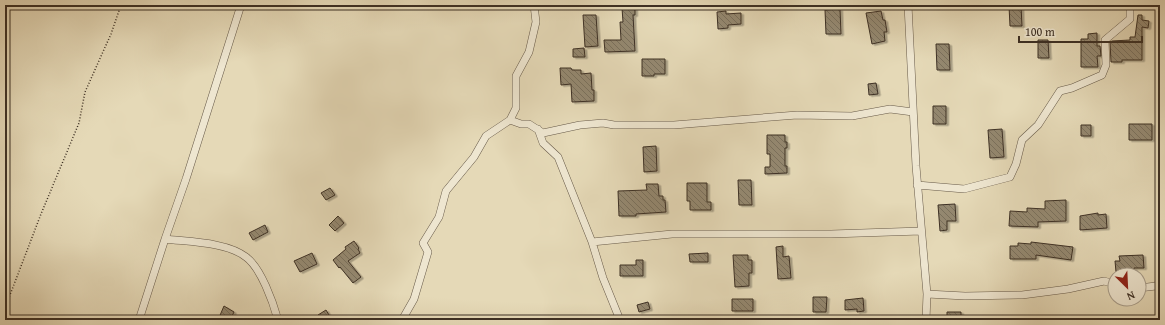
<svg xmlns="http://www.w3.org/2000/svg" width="1165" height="325" viewBox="0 0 1165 325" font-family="'Gentium Book Plus',serif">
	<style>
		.building { fill: url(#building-back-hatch); stroke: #3d3024; filter: url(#shadow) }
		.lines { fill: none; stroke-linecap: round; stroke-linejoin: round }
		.minor-casing { stroke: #675a49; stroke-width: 8 }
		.path { stroke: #3d3024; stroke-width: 1.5; stroke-dasharray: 1 2; stroke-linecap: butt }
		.minor { stroke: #eee6d0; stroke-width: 7 }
	</style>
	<defs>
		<pattern id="building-back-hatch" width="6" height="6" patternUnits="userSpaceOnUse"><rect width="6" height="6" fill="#948870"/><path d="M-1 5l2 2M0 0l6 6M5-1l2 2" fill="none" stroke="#7a705c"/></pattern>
		<filter id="shadow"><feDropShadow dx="2.5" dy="1.5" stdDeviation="0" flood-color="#0004"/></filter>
	</defs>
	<rect width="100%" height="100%" fill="#e5d9b7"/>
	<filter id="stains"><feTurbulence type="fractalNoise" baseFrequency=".005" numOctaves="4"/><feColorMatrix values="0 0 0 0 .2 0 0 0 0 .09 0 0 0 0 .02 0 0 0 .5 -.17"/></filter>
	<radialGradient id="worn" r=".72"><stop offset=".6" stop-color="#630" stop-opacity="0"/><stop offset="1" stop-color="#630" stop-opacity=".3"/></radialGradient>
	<path class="building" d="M1009,6H1021L1022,26H1010Z
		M635,7V15H633L635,51L605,52L604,40H621L620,22H623L622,8Z
		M840,9L841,34H826L825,10Z
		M726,11V14L741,13V24L728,25V28L718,29L717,12Z
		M881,11L883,20H885L887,32H884L885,41L872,44L866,13Z
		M583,15H596L598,46L585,47Z
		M1138,15H1142V20L1149,21L1148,28L1142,27V60H1122V62H1111L1110,42L1112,41L1130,40V37H1135Z
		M1097,33V46H1100L1101,56H1097L1098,67H1081V39H1088V34Z
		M1038,40H1048L1049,58H1038Z
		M936,44H949L950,70H937Z
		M584,48L585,57H573V49Z
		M642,59H665V74H654V76H642Z
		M560,68H571L572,70H581V74L591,73L592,90H594V101L572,102L571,84L561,85Z
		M876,83L878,94L869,95L868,84Z
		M933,106H946V124H933Z
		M1129,124H1152V140H1129Z
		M1081,125H1091V136H1081Z
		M1002,129L1004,157L990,158L988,130Z
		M767,135H785V142H787V148H785V166H787V173L765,174V167H770V154H767Z
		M656,146L657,171L644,172L643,147Z
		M738,180H751L752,205H739Z
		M687,183H707V202H711V210H690V201H687Z
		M646,184H658L659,196H663V200H665L666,212L636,214V216H619L618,191L647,190Z
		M330,188L335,195L326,200L321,193Z
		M1066,200V221L1038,222V227L1009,226L1010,211L1027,212V208L1045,209V201Z
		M955,204L956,221H947V230L940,231L938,205Z
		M1098,213V215L1106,214L1107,228L1080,230V216Z
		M338,216L344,223L335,231L329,225Z
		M265,225L268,232L253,240L249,233Z
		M354,241L359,248L358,249L360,253L348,261L361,277L353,283L340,267L339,268L333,260L346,249L345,247Z
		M1031,242L1073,247L1071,260L1036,255V259H1010V246H1018V243L1031,244Z
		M783,246V257L789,256L791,278L778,279L776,247Z
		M312,253L317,264L300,272L294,261Z
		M708,253V262H690L689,254Z
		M733,255H748V260H752V273H749V286L735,287Z
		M1143,255L1144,268H1134V271L1116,272L1115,261H1120L1119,256Z
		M636,260H643V276H620V265H636Z
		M813,297H827L826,312H813Z
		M863,298L864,311L857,312V309L845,310V300Z
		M732,299H753V311H732Z
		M648,302L650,309L639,312L637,305Z
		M224,306L234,312L230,320H218Z
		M326,310L332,320H321L318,315Z
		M947,312H961V320H947Z"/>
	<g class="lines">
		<defs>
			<path id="minor" d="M558,5H568
				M908,5L916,166L927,294L926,320
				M510,120L521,124H529L543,133L580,125L603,123L614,125H674L797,115L852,116L890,109L913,112
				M538,129L543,143L558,157L592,242L672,234H831L921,231
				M917,185L964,189L1010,177L1016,164L1022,140L1038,125L1060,91L1072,88L1102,75L1106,65L1105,40L1130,19V5
				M165,239C189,242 227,242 246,257C261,268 273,302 278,320
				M592,242L603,278L620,320
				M1139,288L1156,286L1160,282
				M927,294L965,296L1022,295L1068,289L1104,281L1115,284
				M139,320L165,239L186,179L241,5
				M402,320L414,299L428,252L423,243L439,217L446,191L474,157L486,136L510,120L516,108V76L529,52L536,22L534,5"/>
		</defs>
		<use href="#minor" class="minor-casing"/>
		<path class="path" d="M5,308L41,214L79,123L85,92L111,34L121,5"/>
		<use href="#minor" class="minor"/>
	</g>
	<rect width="1165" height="325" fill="none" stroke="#e5d9b7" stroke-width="20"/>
	<rect x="6" y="6" width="1153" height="313" fill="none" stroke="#3d3024" stroke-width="2"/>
	<rect x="10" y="10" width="1145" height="305" fill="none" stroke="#3d3024"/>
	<g transform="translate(1127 287) rotate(156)"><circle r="19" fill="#eee6d0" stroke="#a79d8b"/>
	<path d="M0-3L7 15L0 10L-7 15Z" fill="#8f2418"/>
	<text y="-6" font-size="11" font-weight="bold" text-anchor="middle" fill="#3d3024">N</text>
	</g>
	<path d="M1019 36v6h123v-6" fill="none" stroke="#3d3024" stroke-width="2"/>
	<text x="1025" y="36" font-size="12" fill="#3d3024" stroke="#eee6d0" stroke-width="3" paint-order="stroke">100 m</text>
	<rect width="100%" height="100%" filter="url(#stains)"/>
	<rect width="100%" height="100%" fill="url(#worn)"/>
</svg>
